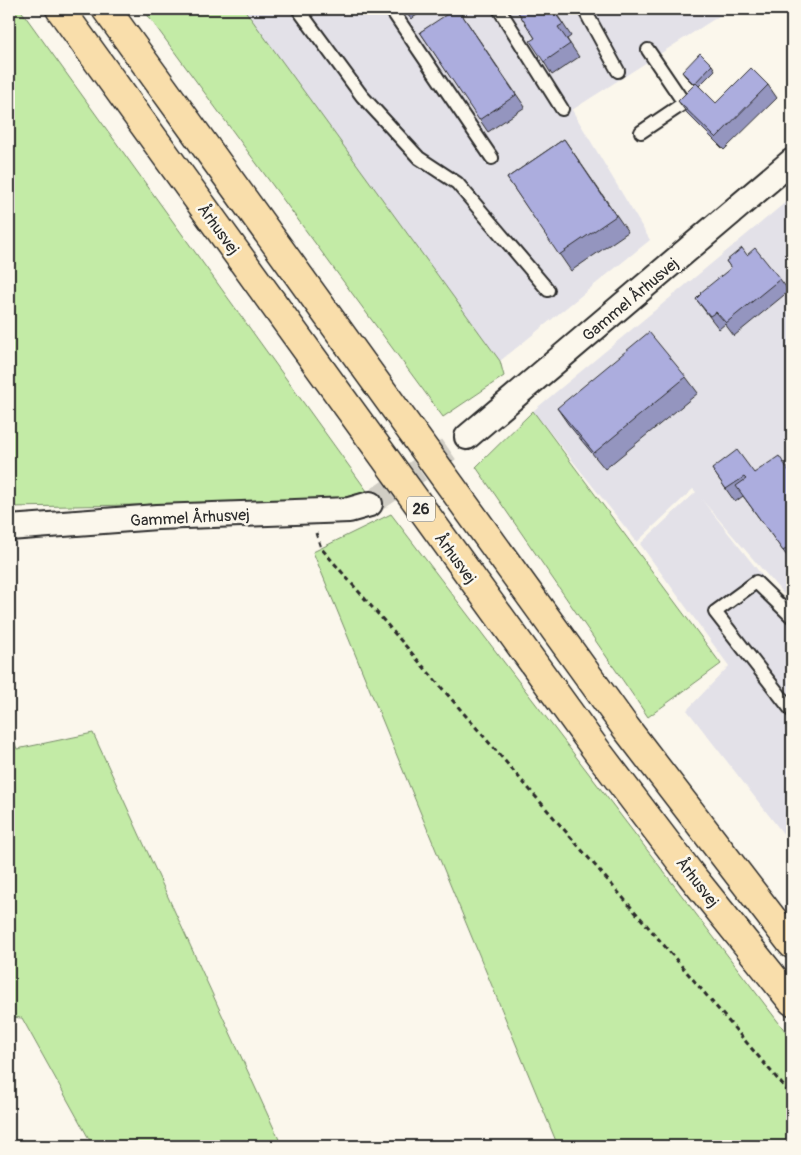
<svg xmlns="http://www.w3.org/2000/svg" width="801" height="1155" viewBox="0 0 801 1155" font-family="Pangolin,sans-serif">
	<style>
		.built { fill: #e3e1e8 }
		.green { fill: #c3eba6; stroke: #778b68 }
		.lines { fill: none; stroke-linecap: round; stroke-linejoin: round }
		.street-tunnel { stroke: #d1cec5; stroke-width: 24; stroke-dasharray: 24 12; stroke-linecap: butt }
		.lane-casing { stroke: #2b2b2b; stroke-width: 16 }
		.street-casing { stroke: #2b2b2b; stroke-width: 28 }
		.primary-casing { stroke: #2b2b2b; stroke-width: 31 }
		.path { stroke: #2b2b2b; stroke-width: 3; stroke-dasharray: 5 4; stroke-linecap: butt }
		.lane { stroke: #fbf7ec; stroke-width: 12 }
		.street { stroke: #fbf7ec; stroke-width: 24 }
		.primary { stroke: #f9deab; stroke-width: 28 }
		.wall { fill: #9495bf; stroke: #2b2b2b }
		.building { fill: #acadde; stroke: #2b2b2b }
		.labels { text-anchor: middle; stroke-width: 5; stroke-linejoin: round; paint-order: stroke }
		.shield { fill: #fbf7ec; stroke: #696865; stroke-width: 1 }
		.shield-label { font-size: 15px; font-weight: bold; fill: #2b2b2b }
		.street-label { font-size: 16px; fill: #2b2b2b; stroke: #fbf7ec }
	</style>
	<rect width="100%" height="100%" fill="#fbf7ec"/>
	<filter id="ink" filterUnits="userSpaceOnUse"><feTurbulence type="fractalNoise" baseFrequency=".02" numOctaves="2"/><feDisplacementMap in="SourceGraphic" scale="10" xChannelSelector="R" yChannelSelector="G"/><feConvolveMatrix kernelMatrix="1 2 1 2 8 2 1 2 1" color-interpolation-filters="sRGB"/></filter>
	<g filter="url(#ink)">
		<path class="built" d="M244,9H730L572,110L650,240L500,361Z
			M792,197V593L787,598L702,500L787,607L792,604V845L687,710L729,666L640,544L696,492L693,489L637,542L533,411Z"/>
		<path class="green" d="M9,9H20L367,491L328,502L9,507Z
			M143,9H244L500,361L504,376L443,417Z
			M533,411L721,664L648,717L476,467Z
			M391,514L792,1040V1146H558L313,552Z
			M9,729L17,749L93,733L282,1146H93L22,1018L9,1017Z"/>
		<g class="lines">
			<path class="street-tunnel" d="M370,504L467,437"/>
			<defs>
				<path id="lane" d="M298,9L362,96L419,158L457,183L548,290
					M391,9L492,158
					M499,9L562,109
					M584,9L618,71
					M641,132L684,103L648,50
					M792,617L756,582L715,612L792,711"/>
				<path id="street" d="M467,437L792,161
					M9,528L157,517L349,510L370,504"/>
				<path id="primary" d="M60,9L597,751L691,875L792,1001
					M106,9L626,728L792,944"/>
			</defs>
			<use href="#lane" class="lane-casing"/>
			<use href="#street" class="street-casing"/>
			<use href="#primary" class="primary-casing"/>
			<path class="path" d="M316,533L321,548L662,943L792,1096"/>
			<use href="#lane" class="lane"/>
			<use href="#street" class="street"/>
			<use href="#primary" class="primary"/>
		</g>
		<path class="wall" d="M403,9H426L411,19Z
			M458,9L525,107L488,132L420,32Z
			M516,9H562L556,13L571,36L567,39L579,57L552,75L544,62L535,38Z
			M712,65L715,70L699,86L716,103L768,85L777,98L724,150L687,113L678,101L694,85L685,76L682,72Z
			M564,139L628,232L571,271L507,178Z
			M747,255L780,279L789,291L734,336L725,324L719,329L705,311L696,299L731,268L726,261Z
			M686,377L698,393L605,469L568,424L557,408Z
			M712,469L754,473L792,475V563L743,496L735,502Z"/>
		<path class="building" d="M455,9H458L516,95L479,120L420,32Z
			M516,9H552L563,24L558,27L570,44L544,62L530,41L535,38Z
			M700,53L712,65L694,84L682,72Z
			M751,68L768,85L716,138L678,101L696,83L716,103Z
			M564,139L616,216L559,255L507,178Z
			M742,248L747,255L755,248L780,279L726,323L716,312L710,316L696,299L701,294L700,293L731,268L726,261Z
			M649,332L686,377L594,453L557,408Z
			M737,450L754,473L779,456L792,475V545L783,551L736,486L746,479L744,477L726,489L712,469Z"/>
	</g>
	<g class="labels">
		<rect class="shield" x="407" y="496.5" width="28" height="25" rx="4"/>
		<g class="shield-label">
			<text x="421" y="514">26</text>
		</g>
		<g class="street-label">
			<text transform="translate(219 229) rotate(54)" y="6">Århusvej</text>
			<text transform="translate(630 299) rotate(-40)" y="6">Gammel Århusvej</text>
			<text transform="translate(190 517) rotate(-3)" y="6">Gammel Århusvej</text>
			<text transform="translate(456 558) rotate(54)" y="6">Århusvej</text>
			<text transform="translate(698 882) rotate(52)" y="6">Århusvej</text>
		</g>
	</g>
	<rect width="801" height="1155" fill="none" stroke="#fbf7ec" stroke-width="30"/>
	<rect x="15" y="15" width="771" height="1125" fill="none" stroke="#2b2b2b" stroke-width="2" filter="url(#ink)"/>
</svg>
